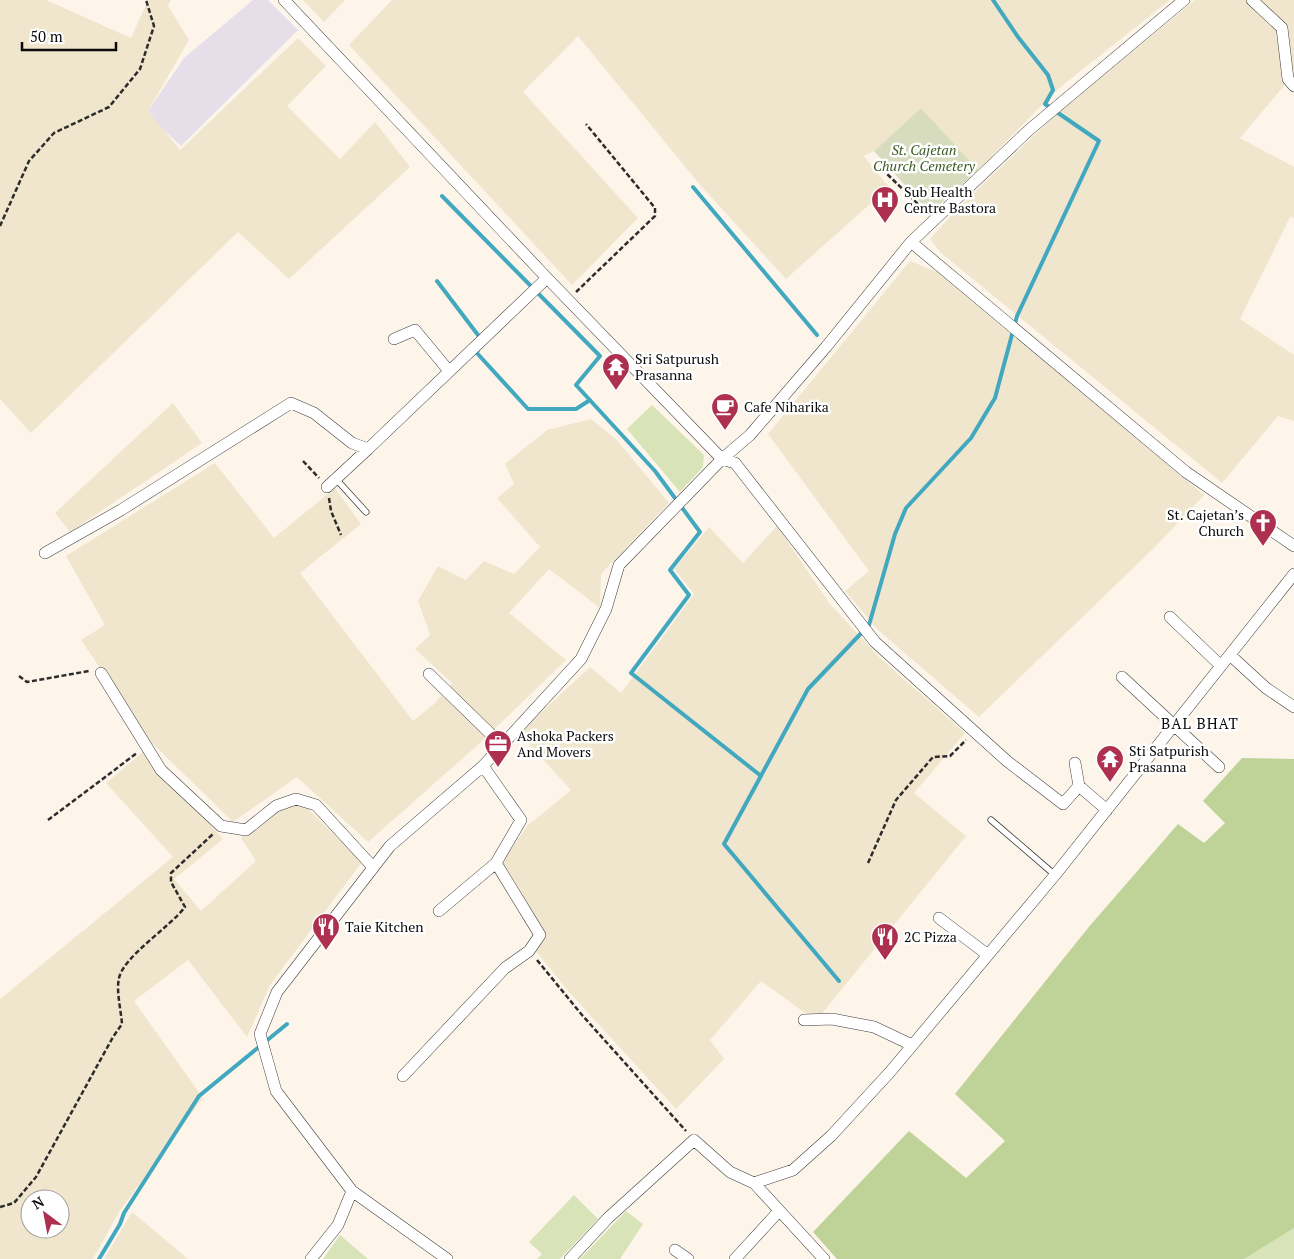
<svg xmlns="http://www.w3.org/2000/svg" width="1294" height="1259" viewBox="0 0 1294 1259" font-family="'PT Serif',serif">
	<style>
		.industrial { fill: #e6dfe9 }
		.farmland { fill: #f0e6cd; fill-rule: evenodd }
		.green { fill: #d8e4b7 }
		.forest { fill: #bfd398 }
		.cemetery { fill: #d8dcbe }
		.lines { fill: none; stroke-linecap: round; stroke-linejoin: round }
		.stream { stroke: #41a8c0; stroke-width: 4 }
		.lane-casing { stroke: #3d3d3d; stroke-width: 7 }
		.street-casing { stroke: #3d3d3d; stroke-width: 12 }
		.path { stroke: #2c2c2c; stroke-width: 2.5; stroke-dasharray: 5 2.5; stroke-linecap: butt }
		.lane { stroke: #fff; stroke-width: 5.5 }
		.street { stroke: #fff; stroke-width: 11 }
		.labels { text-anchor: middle; stroke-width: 5; stroke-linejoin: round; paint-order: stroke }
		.park-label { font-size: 14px; font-style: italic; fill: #3a5b22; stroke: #fff }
		.poi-label { font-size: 14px; fill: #0a0a0a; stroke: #fff; text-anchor: start }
		.neighbourhood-label { font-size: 15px; letter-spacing: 1px; fill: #0a0a0a; stroke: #fff }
	</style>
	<rect width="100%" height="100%" fill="#fdf5ea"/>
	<path class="industrial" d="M253,0H268L298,30L181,146L146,114L184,58Z"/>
	<path class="farmland" d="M0,0H46L131,38L148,0H171L168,6L189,40L148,111L180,150L298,38L326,66L287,106L340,159L375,122L410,167L289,279L238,232L31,433L0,399Z
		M303,0H345L324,22Z
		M392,0H1170L1058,89L978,170L921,108L874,151L864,156L889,187L786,279L701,186L578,36L523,92L638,218L572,285L349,45Z
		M1195,0H1294V74L1240,138L1294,167V218L1290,217L1240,319L1294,355V421L1278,416L1222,483L940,252L930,239L959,207L1061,110Z
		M910,261L937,272L1204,495L1156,546L979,717L877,629L845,591L869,571L768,434Z
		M173,403L202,443L70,532L55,513Z
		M591,419L617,440L669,503L601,574L600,608L549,569L509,613L566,660L479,744L368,842L297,777L233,822L149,740L81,640L105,625L66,556L215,463L274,538L335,488L361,524L300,573L413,721L434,704L452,683L415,649L430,635L418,601L438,566L466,580L484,561L514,574L540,547L497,498L514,484L505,464L547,430Z
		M777,526L830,604L880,658L965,733L914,793L966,836L816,1021L761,981L710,1040L724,1059L676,1109L569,992L535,950L545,933L502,863L527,826L571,790L519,733L590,667L621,693L694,594L674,569L709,527L743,563Z
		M144,751L223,839L174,879L201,911L256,861L241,838L285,806H305L362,862L270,985L247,1037L188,960L134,1001L203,1098L119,1212L93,1259H0V999L173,857L106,783ZM30,1199H60V1229H30Z
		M132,1212L188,1259H104Z"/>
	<path class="green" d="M652,405L704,455L703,467L680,492L627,429Z
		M574,1195L598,1219L560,1259H537L542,1254L529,1242Z
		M626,1211L643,1224L620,1259H580Z
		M1294,1228V1259H1244Z
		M340,1235L368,1259H323Z"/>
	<path class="forest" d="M1242,758L1294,759V1228L1244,1259H837L813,1232L909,1131L966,1178L1005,1141L955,1094L1088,928L1178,824L1204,843L1225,823L1203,801Z"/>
	<path class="cemetery" d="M921,108L978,170L930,213L874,151Z"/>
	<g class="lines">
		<path class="stream" d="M693,187L817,335
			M442,196L600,356L576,385L655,471L700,532L670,570L689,595L631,673L761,776
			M437,281L481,339
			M478,350L476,352L528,409H576L590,400
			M839,981L724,844L808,689L869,625L895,534L906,508L971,438L995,398L1017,316L1099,141L1045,104L1053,90L1048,75L1018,37L993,0
			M99,1259L120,1224L124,1213L199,1096L287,1024"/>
		<defs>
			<path id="lane" d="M336,479L366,512
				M991,820L1055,875"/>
			<path id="street" d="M284,0L547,278L722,459L735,463L875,642L1007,761L1063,804L1079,786L1107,810
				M1252,0L1282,28L1288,79L1294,86
				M911,242L1186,472L1294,546
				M394,339L415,330L449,371
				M327,487L368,449
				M45,553L121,510L291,403L314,413L352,443L368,449L547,278
				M1170,617L1221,666
				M1230,655L1266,688L1294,707
				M101,673L161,770L221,826L246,830L276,806L296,799L316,805L372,866
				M429,674L502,745
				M1122,677L1219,767
				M1075,763L1079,786
				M439,911L496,863
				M939,918L988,955
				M804,1020L832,1019L874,1027L912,1045
				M403,1076L505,968L529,951L540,935L496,863L521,820L483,766
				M754,1183L824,1259
				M352,1191L447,1259
				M675,1250L688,1259
				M311,1259L338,1225L352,1191L276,1091L260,1034L277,992L390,846L483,766L581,659L606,609L619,565L722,459L750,435L826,347L911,242L1029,130L1184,0
				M570,1259L608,1218L694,1140L730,1172L754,1183L793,1170L831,1136L890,1072L1055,875L1294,574
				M735,1259L779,1211"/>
		</defs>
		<use href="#lane" class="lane-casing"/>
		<use href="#street" class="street-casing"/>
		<path class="path" d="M882,169L927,213
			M0,226L29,161L54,133L109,107L140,69L154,26L146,0
			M576,292L655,216V208L586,124
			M303,461L319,478
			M329,498L331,511L341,535
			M19,676L27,682L89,671
			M48,820L137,753
			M868,863L896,800L933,757L950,756L966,740
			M537,960L582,1015L686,1131
			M0,1207L14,1203L36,1177L113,1037L122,1024C121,1010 116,991 119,978C124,956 170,927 185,907L171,882V873L213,834"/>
		<use href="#lane" class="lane"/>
		<use href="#street" class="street"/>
	</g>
	<defs>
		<symbol id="hospital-pin" viewBox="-11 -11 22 30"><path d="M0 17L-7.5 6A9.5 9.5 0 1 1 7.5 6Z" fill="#ad3050" stroke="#fff"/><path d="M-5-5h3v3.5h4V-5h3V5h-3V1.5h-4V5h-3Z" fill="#fff"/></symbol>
		<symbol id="temple-pin" viewBox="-11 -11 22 30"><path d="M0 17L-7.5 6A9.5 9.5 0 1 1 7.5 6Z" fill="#ad3050" stroke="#fff"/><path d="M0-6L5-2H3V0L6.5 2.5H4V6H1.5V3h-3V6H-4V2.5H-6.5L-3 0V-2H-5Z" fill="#fff"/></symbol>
		<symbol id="cafe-pin" viewBox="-11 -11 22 30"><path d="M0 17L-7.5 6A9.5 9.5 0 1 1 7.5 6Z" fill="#ad3050" stroke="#fff"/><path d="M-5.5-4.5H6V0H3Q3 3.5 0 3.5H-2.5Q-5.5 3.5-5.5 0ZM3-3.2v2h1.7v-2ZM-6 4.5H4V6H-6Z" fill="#fff"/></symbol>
		<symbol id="church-pin" viewBox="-11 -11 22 30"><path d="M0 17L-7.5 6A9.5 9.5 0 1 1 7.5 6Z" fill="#ad3050" stroke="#fff"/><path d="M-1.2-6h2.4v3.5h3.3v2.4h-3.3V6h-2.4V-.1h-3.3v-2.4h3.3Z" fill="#fff"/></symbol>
		<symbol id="office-pin" viewBox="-11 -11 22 30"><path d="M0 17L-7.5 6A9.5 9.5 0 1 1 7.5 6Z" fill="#ad3050" stroke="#fff"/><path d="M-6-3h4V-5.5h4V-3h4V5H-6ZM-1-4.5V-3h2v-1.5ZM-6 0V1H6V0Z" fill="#fff"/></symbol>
		<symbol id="restaurant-pin" viewBox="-11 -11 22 30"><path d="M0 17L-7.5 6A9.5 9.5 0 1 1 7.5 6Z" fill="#ad3050" stroke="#fff"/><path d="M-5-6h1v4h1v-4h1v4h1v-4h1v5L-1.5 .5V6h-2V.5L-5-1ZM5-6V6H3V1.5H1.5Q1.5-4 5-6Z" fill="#fff"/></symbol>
	</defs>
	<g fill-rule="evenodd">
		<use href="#hospital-pin" x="869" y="184" width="32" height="43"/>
		<use href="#temple-pin" x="600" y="351" width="32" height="43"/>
		<use href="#cafe-pin" x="709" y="391" width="32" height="43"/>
		<use href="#church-pin" x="1247" y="507" width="32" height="43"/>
		<use href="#office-pin" x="482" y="728" width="32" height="43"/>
		<use href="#temple-pin" x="1094" y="743" width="32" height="43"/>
		<use href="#restaurant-pin" x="310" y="911" width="32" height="43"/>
		<use href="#restaurant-pin" x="869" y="921" width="32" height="43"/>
	</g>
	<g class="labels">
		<g class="park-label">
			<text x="924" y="155">St. Cajetan<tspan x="924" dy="16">Church Cemetery</tspan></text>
		</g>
		<g class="poi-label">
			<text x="904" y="197">Sub Health<tspan x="904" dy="16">Centre Bastora</tspan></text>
			<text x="635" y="364">Sri Satpurush<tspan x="635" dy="16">Prasanna</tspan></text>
			<text x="744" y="412">Cafe Niharika</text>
			<text x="1244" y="520" text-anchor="end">St. Cajetan’s<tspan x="1244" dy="16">Church</tspan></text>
			<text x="517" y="741">Ashoka Packers<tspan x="517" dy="16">And Movers</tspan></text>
			<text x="1129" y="756">Sti Satpurish<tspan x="1129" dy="16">Prasanna</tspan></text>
			<text x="345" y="932">Taie Kitchen</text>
			<text x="904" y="942">2C Pizza</text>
		</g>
		<g class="neighbourhood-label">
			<text x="1200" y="729">BAL BHAT</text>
		</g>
	</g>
	<g transform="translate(45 1214) rotate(328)"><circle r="24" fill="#ffffff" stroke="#9d9d9d"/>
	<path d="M0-4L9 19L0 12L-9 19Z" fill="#ad3050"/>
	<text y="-8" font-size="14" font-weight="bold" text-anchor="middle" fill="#0a0a0a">N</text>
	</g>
	<path d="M22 42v8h94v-8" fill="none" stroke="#0a0a0a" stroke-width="2.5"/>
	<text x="30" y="42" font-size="15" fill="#0a0a0a" stroke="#ffffff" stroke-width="4" paint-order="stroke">50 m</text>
</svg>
